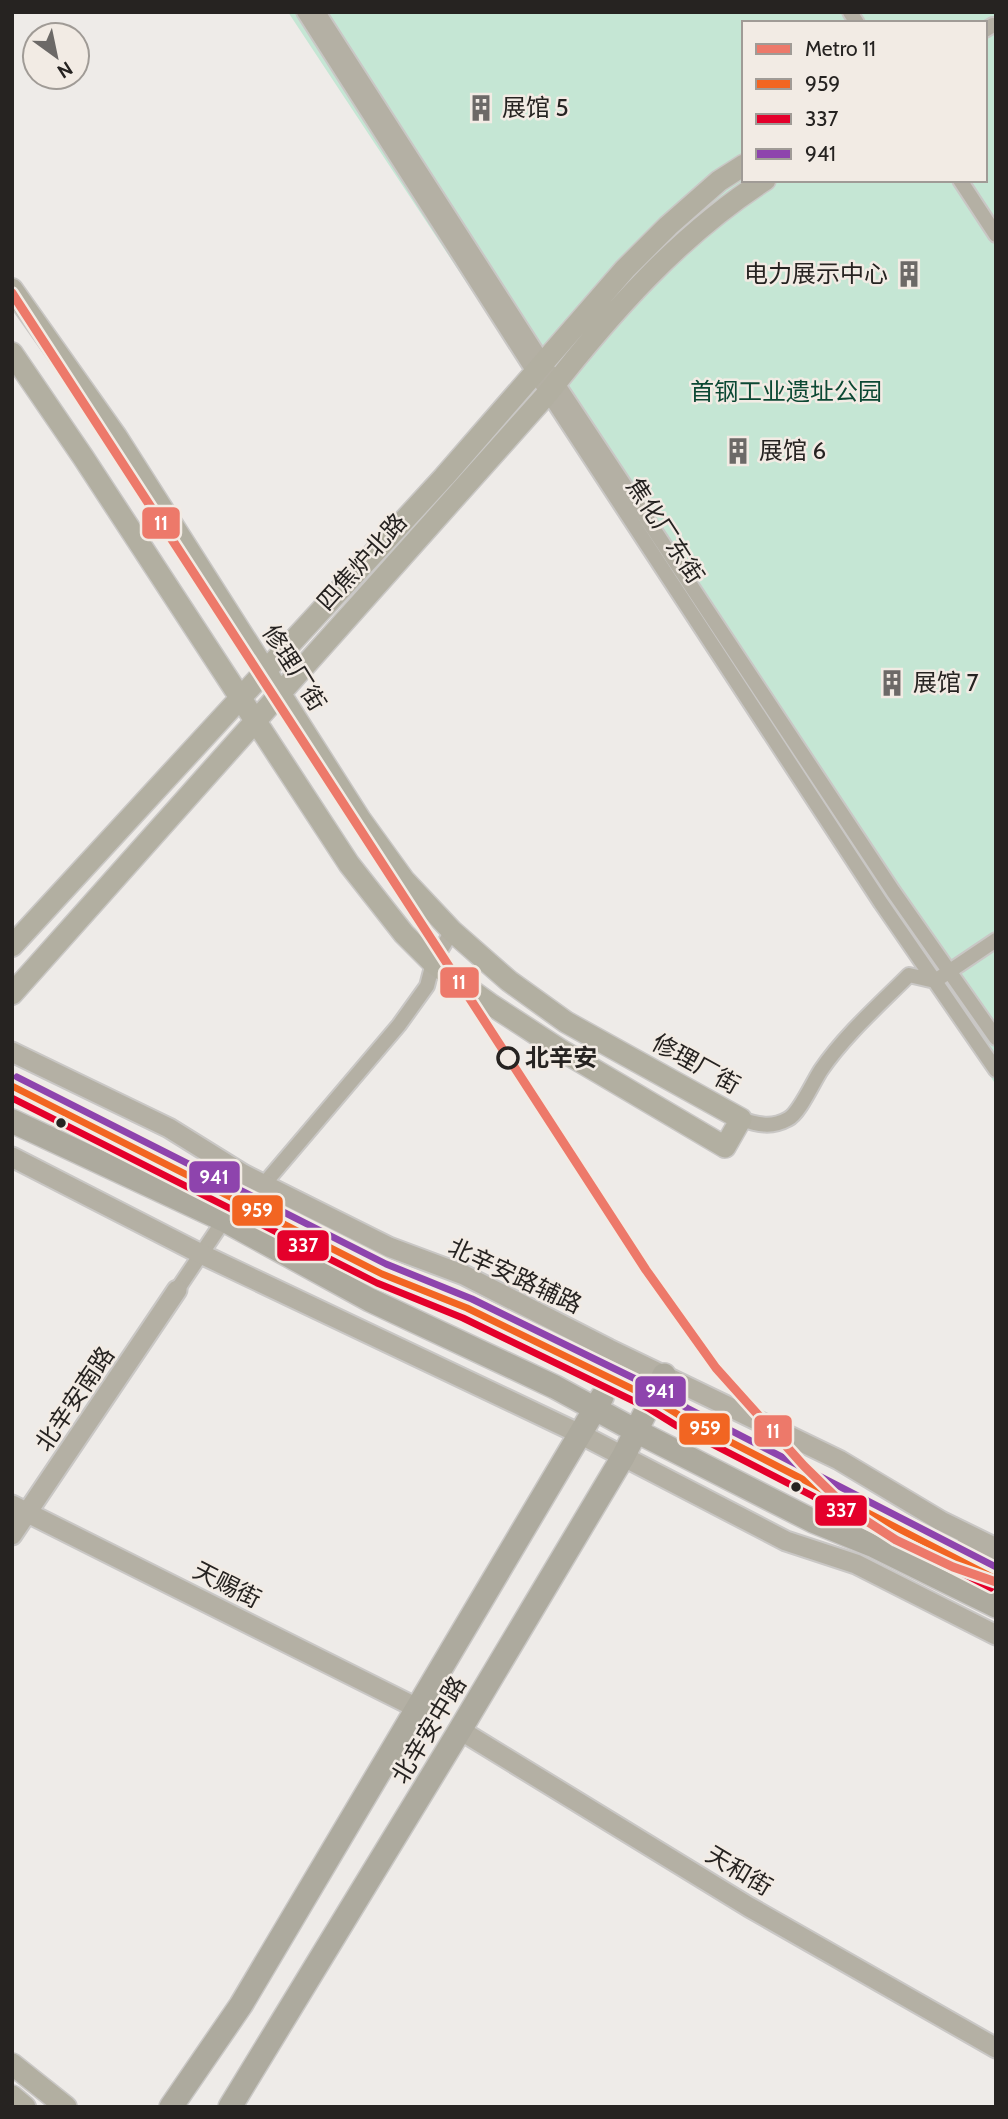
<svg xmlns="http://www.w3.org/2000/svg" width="1008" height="2119" viewBox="0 0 1008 2119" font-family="Cabin,'Noto Sans SC',sans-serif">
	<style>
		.green { fill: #c5e6d4; fill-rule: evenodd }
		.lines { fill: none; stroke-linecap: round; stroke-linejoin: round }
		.minor-casing { stroke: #c9c7c5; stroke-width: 18 }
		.tertiary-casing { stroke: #c9c7c5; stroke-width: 23 }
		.secondary-casing { stroke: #c9c7c5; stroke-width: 24 }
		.primary-casing { stroke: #c9c7c5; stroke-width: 26 }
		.minor { stroke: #b4b0a4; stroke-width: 14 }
		.tertiary { stroke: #b4b0a4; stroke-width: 19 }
		.secondary { stroke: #b2afa1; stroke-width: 21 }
		.primary { stroke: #adaa9e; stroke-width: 23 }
		.bus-1-casing { stroke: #f2ebe4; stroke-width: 12 }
		.bus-2-casing { stroke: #f2ebe4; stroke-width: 12 }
		.bus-3-casing { stroke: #f2ebe4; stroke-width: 12 }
		.bus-1 { stroke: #f26522; stroke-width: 7 }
		.bus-2 { stroke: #e4002b; stroke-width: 7 }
		.bus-3 { stroke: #8e44ad; stroke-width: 7 }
		.metro-1-casing { stroke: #f2ebe4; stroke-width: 14 }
		.metro-1 { stroke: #ed796a; stroke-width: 9 }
		.stop-dot { fill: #f2ebe4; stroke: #262321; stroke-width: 3.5 }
		.bus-dot { fill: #262321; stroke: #f2ebe4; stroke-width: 2.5 }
		.labels { text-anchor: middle; stroke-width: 5; stroke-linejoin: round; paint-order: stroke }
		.poi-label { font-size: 24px; fill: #262321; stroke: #f2ebe4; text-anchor: start }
		.park-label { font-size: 24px; fill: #0c4833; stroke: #f2ebe4 }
		.street-label { font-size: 24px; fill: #262321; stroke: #f2ebe4 }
		.stop-label { font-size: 24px; font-weight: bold; fill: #262321; stroke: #f2ebe4; text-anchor: start }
		.line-badge { stroke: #f2ebe4; stroke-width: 2.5 }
		.badge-label { font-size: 19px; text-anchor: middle; font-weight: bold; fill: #fff }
	</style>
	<rect width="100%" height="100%" fill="#eeebe8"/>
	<path class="green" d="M288,12H996V1085ZM744,23H985V180H744Z"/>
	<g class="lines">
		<defs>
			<path id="minor" d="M304,12L534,372L881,903L996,1070
				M318,12L543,362L893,891L996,1038
				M850,12L857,23
				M985,30L993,25
				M960,180L996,235
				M741,1119C758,1125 772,1128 788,1119C799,1114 813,1082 821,1070C845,1035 879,1005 909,975L935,981L996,940
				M264,1184L399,1025L427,986L433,963L452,931
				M177,1290L224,1220"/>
			<path id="tertiary" d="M12,1052L169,1128L243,1174L389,1247L464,1275L609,1349L839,1460L941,1521L996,1548
				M12,1157L201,1254L582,1435L786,1541L856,1564L996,1635
				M12,1505L419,1709
				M12,1535L177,1290
				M967,1542L996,1566
				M460,1730L749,1907L996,2048"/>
			<path id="secondary" d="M12,289L116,436L360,819L404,880L452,931L509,981L566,1022L741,1119L725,1147L559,1049L490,1004L433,963L404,934L349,864L83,457L12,353
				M12,946L444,477L625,269L668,226L719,181L744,165
				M12,994L548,393C610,314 679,235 765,180
				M12,2064L66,2107
				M12,2096L25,2107"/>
			<path id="primary" d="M12,1086L382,1274L467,1308L653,1399L682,1417L996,1579
				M12,1121L224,1220L370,1300L555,1387L636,1431L813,1521L872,1545L996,1606
				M171,2107L241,2005L602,1397
				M230,2107L460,1730L623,1457L664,1375"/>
		</defs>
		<use href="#minor" class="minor-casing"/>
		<use href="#tertiary" class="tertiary-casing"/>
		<use href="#secondary" class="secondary-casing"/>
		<use href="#primary" class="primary-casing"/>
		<use href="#minor" class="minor"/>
		<use href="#tertiary" class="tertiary"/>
		<use href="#secondary" class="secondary"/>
		<use href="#primary" class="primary"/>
		<defs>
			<path id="bus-1" d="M12,1086L382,1274L467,1308L653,1399L682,1417L996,1579"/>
			<path id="bus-2" d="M12,1098L377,1283L463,1318L648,1408L677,1426L991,1588"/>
			<path id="bus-3" d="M17,1077L386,1264L472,1299L658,1390L687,1408L996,1567"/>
		</defs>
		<use href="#bus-1" class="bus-1-casing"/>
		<use href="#bus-2" class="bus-2-casing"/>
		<use href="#bus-3" class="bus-3-casing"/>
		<use href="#bus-1" class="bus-1"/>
		<use href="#bus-2" class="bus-2"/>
		<use href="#bus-3" class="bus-3"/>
		<defs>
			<path id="metro-1" d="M12,293L646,1270L716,1368L804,1466L848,1509L896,1540L953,1567L996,1582"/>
		</defs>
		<use href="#metro-1" class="metro-1-casing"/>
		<use href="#metro-1" class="metro-1"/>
	</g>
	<defs>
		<symbol id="building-bare" viewBox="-9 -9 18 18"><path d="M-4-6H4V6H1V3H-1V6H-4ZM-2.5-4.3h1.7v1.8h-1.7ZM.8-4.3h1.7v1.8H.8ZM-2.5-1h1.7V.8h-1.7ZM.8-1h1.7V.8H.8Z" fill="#6c6967" stroke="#f2ebe4" stroke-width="2.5" paint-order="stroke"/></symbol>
	</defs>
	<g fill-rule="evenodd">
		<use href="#building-bare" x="462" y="89" width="38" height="38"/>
		<use href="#building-bare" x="890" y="255" width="38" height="38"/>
		<use href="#building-bare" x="719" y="432" width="38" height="38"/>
		<use href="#building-bare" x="873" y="664" width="38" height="38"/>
	</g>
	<circle class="stop-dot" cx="508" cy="1058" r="10"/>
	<g class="bus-dot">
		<circle cx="61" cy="1123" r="6"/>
		<circle cx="796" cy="1487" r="6"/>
	</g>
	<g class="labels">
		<g class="poi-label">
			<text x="502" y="116">展馆 5</text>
			<text x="888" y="282" text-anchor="end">电力展示中心</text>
			<text x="759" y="459">展馆 6</text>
			<text x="913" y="691">展馆 7</text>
		</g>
		<g class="park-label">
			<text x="786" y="400">首钢工业遗址公园</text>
		</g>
		<g class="street-label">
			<text transform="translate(665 531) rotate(57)" y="8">焦化厂东街</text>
			<text transform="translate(362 562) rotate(-48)" y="8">四焦炉北路</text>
			<text transform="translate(294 668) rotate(58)" y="8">修理厂街</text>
			<text transform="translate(696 1064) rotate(29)" y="8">修理厂街</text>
			<text transform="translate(515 1276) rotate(25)" y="8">北辛安路辅路</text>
			<text transform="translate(75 1399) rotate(-56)" y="8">北辛安南路</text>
			<text transform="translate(227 1585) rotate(27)" y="8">天赐街</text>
			<text transform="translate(429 1730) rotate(-59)" y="8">北辛安中路</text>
			<text transform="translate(739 1871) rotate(31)" y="8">天和街</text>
		</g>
		<g class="stop-label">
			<text x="525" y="1066">北辛安</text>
		</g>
	</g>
	<g class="line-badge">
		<rect x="141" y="506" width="40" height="34" rx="7" fill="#ed796a"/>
		<rect x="439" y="966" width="41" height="33" rx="7" fill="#ed796a"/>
		<rect x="188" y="1160" width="53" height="34" rx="7" fill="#8e44ad"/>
		<rect x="231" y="1194" width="53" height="33" rx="7" fill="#f26522"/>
		<rect x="276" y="1229" width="54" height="33" rx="7" fill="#e4002b"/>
		<rect x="634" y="1375" width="53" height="33" rx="7" fill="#8e44ad"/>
		<rect x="678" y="1412" width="53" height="34" rx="7" fill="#f26522"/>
		<rect x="753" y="1414" width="40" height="34" rx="7" fill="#ed796a"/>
		<rect x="814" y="1494" width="54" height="33" rx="7" fill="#e4002b"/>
	</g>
	<g class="badge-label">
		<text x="161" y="530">11</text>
		<text x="459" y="989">11</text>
		<text x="214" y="1184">941</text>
		<text x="257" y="1217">959</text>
		<text x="303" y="1252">337</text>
		<text x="660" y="1398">941</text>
		<text x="705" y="1435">959</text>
		<text x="773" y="1438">11</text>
		<text x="841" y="1517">337</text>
	</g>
	<rect width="1008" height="2119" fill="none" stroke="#262321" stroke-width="28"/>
	<rect x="742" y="21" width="245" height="161" fill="#f2ebe4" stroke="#a09b96" stroke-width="2"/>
	<rect x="756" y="44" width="35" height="10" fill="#ed796a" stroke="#a09b96" stroke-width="2"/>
	<text x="805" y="56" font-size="21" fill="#262321">Metro 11</text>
	<rect x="756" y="79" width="35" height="10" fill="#f26522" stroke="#a09b96" stroke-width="2"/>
	<text x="805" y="91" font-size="21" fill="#262321">959</text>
	<rect x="756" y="114" width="35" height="10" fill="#e4002b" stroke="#a09b96" stroke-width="2"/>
	<text x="805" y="126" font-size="21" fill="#262321">337</text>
	<rect x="756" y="149" width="35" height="10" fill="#8e44ad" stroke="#a09b96" stroke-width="2"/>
	<text x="805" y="161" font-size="21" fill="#262321">941</text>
	<g transform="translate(56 56) rotate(147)"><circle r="33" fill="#f2ebe4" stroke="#a09b96" stroke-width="2"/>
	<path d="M0-5L12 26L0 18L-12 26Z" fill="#6c6967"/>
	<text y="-10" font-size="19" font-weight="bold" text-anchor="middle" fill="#262321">N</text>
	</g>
</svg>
